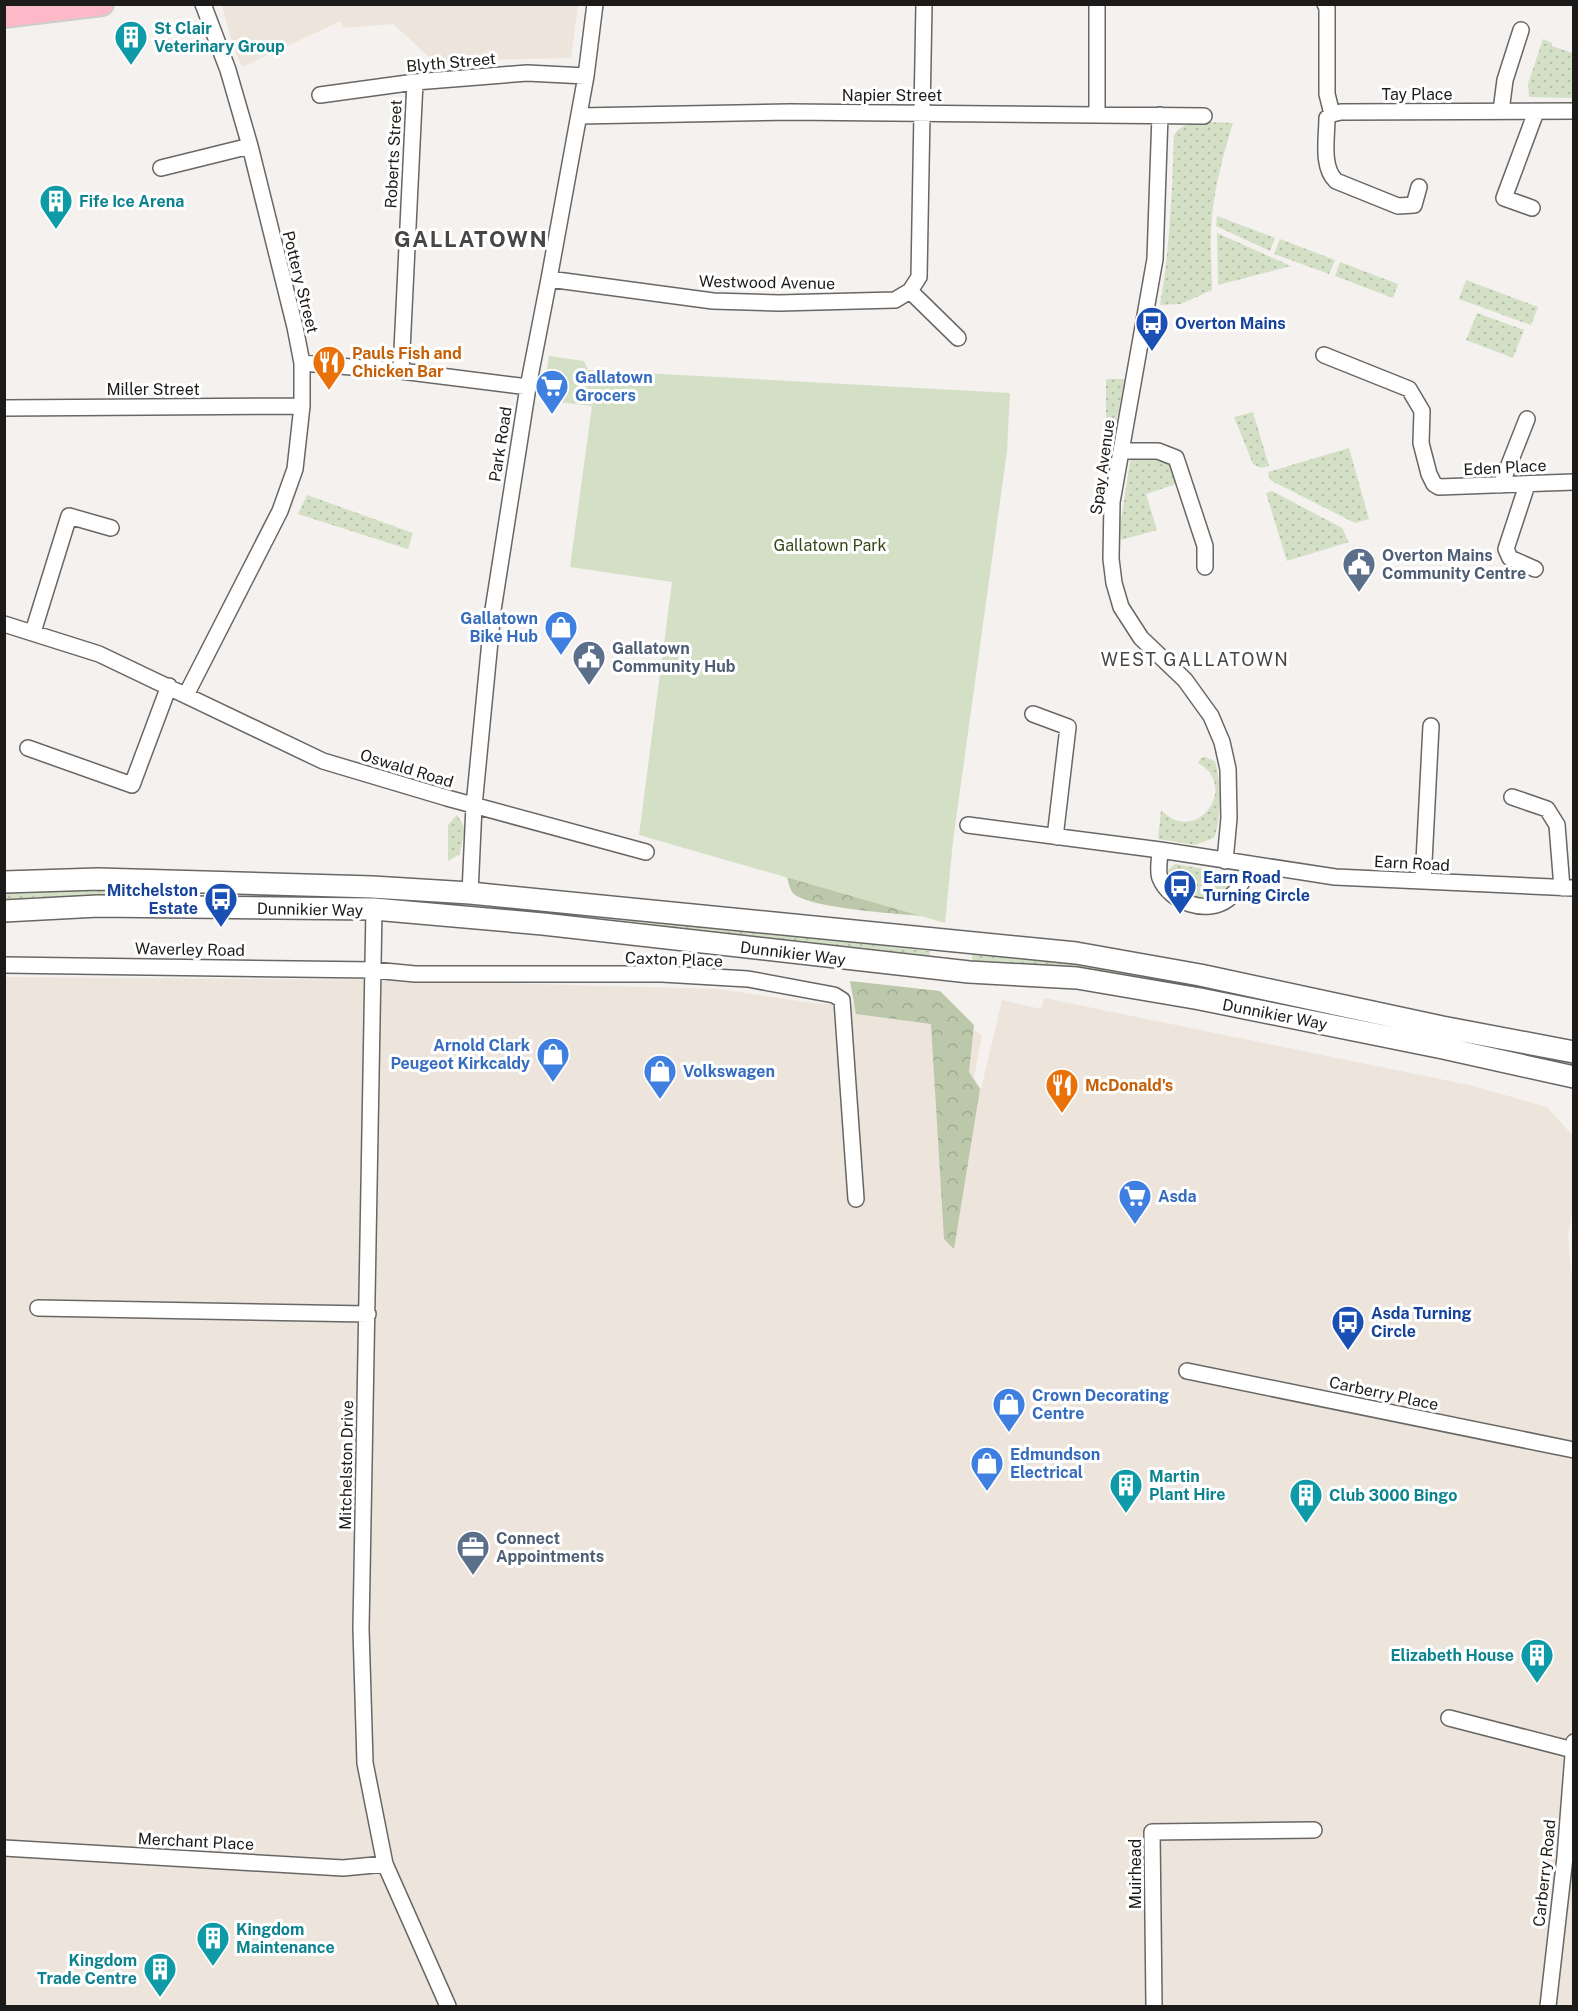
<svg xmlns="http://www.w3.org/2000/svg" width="1578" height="2011" viewBox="0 0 1578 2011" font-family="'Public Sans',sans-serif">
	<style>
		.built { fill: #ede4dc }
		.grass { fill: url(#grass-dots) }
		.forest { fill: url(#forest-crowns) }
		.park { fill: #d4e0c6 }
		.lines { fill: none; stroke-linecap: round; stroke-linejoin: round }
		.street-casing { stroke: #696765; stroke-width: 18 }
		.secondary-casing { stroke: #696765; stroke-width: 24 }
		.primary-casing { stroke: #cdcdcd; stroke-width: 26 }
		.street { stroke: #fff; stroke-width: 15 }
		.secondary { stroke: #fff; stroke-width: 21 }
		.primary { stroke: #fdb9c8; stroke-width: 22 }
		.labels { text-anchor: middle; stroke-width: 6; stroke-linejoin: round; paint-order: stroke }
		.culture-label { font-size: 16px; font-weight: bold; fill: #0d838f; stroke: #fff; text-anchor: start }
		.street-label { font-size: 16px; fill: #1c1b1a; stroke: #fff }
		.transit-label { font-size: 16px; font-weight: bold; fill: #164399; stroke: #fff; text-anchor: start }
		.food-label { font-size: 16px; font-weight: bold; fill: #c56008; stroke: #fff; text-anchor: start }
		.shop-label { font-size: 16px; font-weight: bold; fill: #366cbe; stroke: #fff; text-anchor: start }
		.park-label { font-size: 16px; fill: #374819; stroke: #fff }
		.service-label { font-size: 16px; font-weight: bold; fill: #4e5e75; stroke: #fff; text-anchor: start }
		.neighbourhood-label { font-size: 18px; letter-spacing: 1.5px; fill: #484644; stroke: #fff }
		.district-label { font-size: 22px; font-weight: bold; letter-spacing: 1.5px; fill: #484644; stroke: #fff }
	</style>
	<defs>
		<pattern id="grass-dots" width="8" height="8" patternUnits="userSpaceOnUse" patternTransform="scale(1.5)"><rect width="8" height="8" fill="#d4e0c6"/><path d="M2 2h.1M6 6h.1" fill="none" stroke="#b5c0aa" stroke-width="1.8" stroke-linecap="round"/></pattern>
		<pattern id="forest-crowns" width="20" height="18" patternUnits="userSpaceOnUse" patternTransform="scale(1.5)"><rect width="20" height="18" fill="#bbc8aa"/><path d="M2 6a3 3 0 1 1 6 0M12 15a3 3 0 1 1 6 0" fill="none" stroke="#a0ab92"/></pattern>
	</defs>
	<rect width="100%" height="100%" fill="#f4f1ef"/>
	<path class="built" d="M222,5V4L578,5L571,58L478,60L437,64L393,24L343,28L341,21L242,67L233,46Z
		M5,977L394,980L719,989L820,1004L866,1003L946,1014L982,1035L974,1078L981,1089L1002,1000L1041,1009L1044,998L1469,1085L1547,1107L1573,1136L1574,1199L1568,1238L1574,1298L1573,2006H5Z"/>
	<path class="grass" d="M1543,39L1552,43V46L1572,53L1573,49V98L1529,97L1528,84Z
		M1233,123C1222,158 1213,193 1211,229C1210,249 1212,270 1212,290L1181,304L1160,305C1170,249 1172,192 1174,135C1185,117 1214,123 1233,123Z
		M1217,216L1275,238L1270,251L1216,226Z
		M1217,233L1291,266L1218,285Z
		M1280,239L1335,260L1329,274L1274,254Z
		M1340,262L1398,284L1393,298L1335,276Z
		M1466,280L1538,307L1531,325L1459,299Z
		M1477,313L1524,330L1513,358L1466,340Z
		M1106,379H1125L1115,429H1106Z
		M1253,412L1269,466L1261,468L1253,464L1234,417Z
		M1349,448L1369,519L1355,523L1270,480L1268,472Z
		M1140,455L1170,462L1179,483L1146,494L1157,530L1121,540L1120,527L1130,461L1134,457Z
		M1272,491L1342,528L1349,542L1287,561L1266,493Z
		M307,495L413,533L408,549L298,514Z
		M1205,757L1215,761C1221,780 1222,819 1214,838L1195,845L1158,839L1161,810C1197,847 1240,786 1198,763L1201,758Z
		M457,815L465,828L460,854L448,861V825Z
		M1175,864L1235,874L1236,880L1230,888L1220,894L1199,900L1178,894L1166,878L1168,870Z
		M77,886L153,890L154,896L36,897L5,900V890Z
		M502,904L930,951L929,961L710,937L645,923L502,907Z
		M972,954L1034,958L1092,965L1265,998L1263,1006L972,962Z"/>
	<path class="forest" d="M782,848L938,917C912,915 807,909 793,893C787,886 784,858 782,848Z
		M850,981L940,991L974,1025L969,1072L980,1089L954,1249L944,1239L931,1024L856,1014Z"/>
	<path class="park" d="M549,356L584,361L588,370L1010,393L1007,451L953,841L945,923L639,835L672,582L570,567L592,406L542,400Z"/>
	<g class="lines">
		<defs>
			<path id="street" d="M1097,4V115
				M1325,4L1327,8V94L1332,114L1327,118C1327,137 1321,167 1336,181L1398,206L1414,205L1419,187
				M320,95L415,82L527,73L586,76
				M1501,111L1505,80L1521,30
				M1332,114L1341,112L1574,111
				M1160,115L1155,259L1112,502L1111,559L1114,583L1121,607L1141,638L1185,680L1211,716L1222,742L1228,769L1229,818L1225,861
				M579,116L790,112L1204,116
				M161,168L250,146
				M1532,208L1504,198L1536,112
				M549,279L713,301L779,303L895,300L910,291L919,277L924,4
				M910,291L958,338
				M1324,355L1409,389L1422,411L1421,443L1429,474L1434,484L1439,487L1574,482
				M302,363L401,371L528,387
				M401,371L415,82
				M4,408L302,406
				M1121,451H1158L1176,458L1205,546V567
				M1501,485L1527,419
				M1527,485L1506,549L1510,558L1535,569
				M4,624L99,654L323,761L447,798L646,852
				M33,632L69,516L111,528
				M186,695L280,511L295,469L302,406V363L295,327L250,146L228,70L203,4
				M1033,714L1068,727L1056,829L1057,837
				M28,748L132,785L169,686
				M1512,797L1547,809L1557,825L1562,888
				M968,825L1160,850L1335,877L1574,888
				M1160,850C1160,858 1157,871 1160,878C1170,903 1207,915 1228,899C1240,889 1245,877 1250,864
				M1423,881L1431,726
				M470,893L474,806L493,610L528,387L549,279L586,76L595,4
				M374,909L361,1629L365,1763L385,1864L448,2006
				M4,965L374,970L415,974H662L748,979L834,995L842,1000L856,1199
				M38,1308L368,1314
				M1187,1371L1574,1450
				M1449,1718L1573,1750
				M4,1848L343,1868L385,1864
				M1154,2006L1152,1832L1314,1830
				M1548,2006L1565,1857L1574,1742"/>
			<path id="secondary" d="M4,882L98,879L372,887L470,893L1076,953L1200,975L1442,1027L1574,1052
				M4,911L98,906L374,909L543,924L969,972L1077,978L1200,999L1443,1048L1574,1077"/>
			<path id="primary" d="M4,16L102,4"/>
		</defs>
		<use href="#street" class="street-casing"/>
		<use href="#secondary" class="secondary-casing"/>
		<use href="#primary" class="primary-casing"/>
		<use href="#street" class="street"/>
		<use href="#secondary" class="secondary"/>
		<use href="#primary" class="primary"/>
	</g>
	<defs>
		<symbol id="building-pin" viewBox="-11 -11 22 30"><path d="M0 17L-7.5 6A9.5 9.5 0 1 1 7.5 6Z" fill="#0f9aa8" stroke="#fff"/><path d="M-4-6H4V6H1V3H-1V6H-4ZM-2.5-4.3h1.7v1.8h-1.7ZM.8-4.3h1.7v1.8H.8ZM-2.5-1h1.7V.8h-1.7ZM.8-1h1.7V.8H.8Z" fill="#fff"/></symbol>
		<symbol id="bus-pin" viewBox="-11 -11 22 30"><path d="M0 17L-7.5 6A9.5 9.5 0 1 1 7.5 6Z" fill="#1a4fb4" stroke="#fff"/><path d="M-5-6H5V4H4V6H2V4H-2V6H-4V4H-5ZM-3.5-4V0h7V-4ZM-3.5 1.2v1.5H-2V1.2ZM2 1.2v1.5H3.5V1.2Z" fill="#fff"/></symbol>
		<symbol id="restaurant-pin" viewBox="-11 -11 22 30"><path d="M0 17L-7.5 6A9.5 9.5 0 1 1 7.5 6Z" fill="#e8710a" stroke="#fff"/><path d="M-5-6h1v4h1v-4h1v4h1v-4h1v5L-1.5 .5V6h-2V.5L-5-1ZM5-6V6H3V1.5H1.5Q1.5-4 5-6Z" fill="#fff"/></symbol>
		<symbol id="supermarket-pin" viewBox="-11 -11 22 30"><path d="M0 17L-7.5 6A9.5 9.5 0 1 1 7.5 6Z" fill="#3f7fe0" stroke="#fff"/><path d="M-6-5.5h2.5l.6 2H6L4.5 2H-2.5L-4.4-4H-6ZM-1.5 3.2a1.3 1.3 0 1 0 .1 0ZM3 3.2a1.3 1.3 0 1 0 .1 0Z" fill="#fff"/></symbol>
		<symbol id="civic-pin" viewBox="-11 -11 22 30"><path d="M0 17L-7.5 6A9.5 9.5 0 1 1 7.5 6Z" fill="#5c6f8a" stroke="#fff"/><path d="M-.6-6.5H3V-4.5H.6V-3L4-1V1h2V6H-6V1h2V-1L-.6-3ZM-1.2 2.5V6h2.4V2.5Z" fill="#fff"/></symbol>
		<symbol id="shop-pin" viewBox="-11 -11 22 30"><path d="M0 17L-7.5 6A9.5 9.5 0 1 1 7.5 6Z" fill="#3f7fe0" stroke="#fff"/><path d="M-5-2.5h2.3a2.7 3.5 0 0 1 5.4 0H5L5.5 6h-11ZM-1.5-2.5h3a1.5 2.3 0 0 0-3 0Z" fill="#fff"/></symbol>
		<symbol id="office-pin" viewBox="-11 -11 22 30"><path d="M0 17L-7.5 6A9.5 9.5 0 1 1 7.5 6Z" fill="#5c6f8a" stroke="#fff"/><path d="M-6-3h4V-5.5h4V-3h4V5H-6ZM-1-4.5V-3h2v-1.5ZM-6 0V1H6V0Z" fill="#fff"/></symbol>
	</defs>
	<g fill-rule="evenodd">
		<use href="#building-pin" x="112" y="18" width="38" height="52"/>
		<use href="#building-pin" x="37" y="182" width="38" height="52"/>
		<use href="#bus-pin" x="1133" y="304" width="38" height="52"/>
		<use href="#restaurant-pin" x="310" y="343" width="38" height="52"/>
		<use href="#supermarket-pin" x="533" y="367" width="38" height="52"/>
		<use href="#civic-pin" x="1340" y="545" width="38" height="52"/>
		<use href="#shop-pin" x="542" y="608" width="38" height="52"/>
		<use href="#civic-pin" x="570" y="638" width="38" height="52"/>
		<use href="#bus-pin" x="1161" y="867" width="38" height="52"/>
		<use href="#bus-pin" x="202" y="880" width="38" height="52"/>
		<use href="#shop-pin" x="534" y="1035" width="38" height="52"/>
		<use href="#shop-pin" x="641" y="1052" width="38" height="52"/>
		<use href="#restaurant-pin" x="1043" y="1066" width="38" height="52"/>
		<use href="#supermarket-pin" x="1116" y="1177" width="38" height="52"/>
		<use href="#bus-pin" x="1329" y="1303" width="38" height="52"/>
		<use href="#shop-pin" x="990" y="1385" width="38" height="52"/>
		<use href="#shop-pin" x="968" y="1444" width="38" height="52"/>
		<use href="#building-pin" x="1107" y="1466" width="38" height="52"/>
		<use href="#building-pin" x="1287" y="1476" width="38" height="52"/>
		<use href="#office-pin" x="454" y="1528" width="38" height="52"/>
		<use href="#building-pin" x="1518" y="1636" width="38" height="52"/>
		<use href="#building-pin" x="194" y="1919" width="38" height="52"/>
		<use href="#building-pin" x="141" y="1950" width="38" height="52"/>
	</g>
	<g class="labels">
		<g class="culture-label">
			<text x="154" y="34">St Clair<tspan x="154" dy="18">Veterinary Group</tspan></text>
			<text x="79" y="207">Fife Ice Arena</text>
			<text x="1149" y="1482">Martin<tspan x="1149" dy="18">Plant Hire</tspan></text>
			<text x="1329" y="1501">Club 3000 Bingo</text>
			<text x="1514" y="1661" text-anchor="end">Elizabeth House</text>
			<text x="236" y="1935">Kingdom<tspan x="236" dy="18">Maintenance</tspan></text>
			<text x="137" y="1966" text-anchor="end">Kingdom<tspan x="137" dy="18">Trade Centre</tspan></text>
		</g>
		<g class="street-label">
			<text transform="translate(451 62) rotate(-5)" y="6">Blyth Street</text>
			<text x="1417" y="100">Tay Place</text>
			<text x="892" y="101">Napier Street</text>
			<text transform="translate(393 154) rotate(-87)" y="6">Roberts Street</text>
			<text transform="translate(301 282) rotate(76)" y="6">Pottery Street</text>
			<text transform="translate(767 282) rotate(1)" y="6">Westwood Avenue</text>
			<text x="153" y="395">Miller Street</text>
			<text transform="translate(500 444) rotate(-81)" y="6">Park Road</text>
			<text transform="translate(1102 467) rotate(-82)" y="6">Spay Avenue</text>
			<text transform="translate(1505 467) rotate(-3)" y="6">Eden Place</text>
			<text transform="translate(407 768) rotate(17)" y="6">Oswald Road</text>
			<text transform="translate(1412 863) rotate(3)" y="6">Earn Road</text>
			<text transform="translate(310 909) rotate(1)" y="6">Dunnikier Way</text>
			<text transform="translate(190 949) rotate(1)" y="6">Waverley Road</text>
			<text transform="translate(793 953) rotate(7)" y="6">Dunnikier Way</text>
			<text transform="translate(674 959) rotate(2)" y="6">Caxton Place</text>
			<text transform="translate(1275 1014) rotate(11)" y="6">Dunnikier Way</text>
			<text transform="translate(1384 1393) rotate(12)" y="6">Carberry Place</text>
			<text transform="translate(346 1465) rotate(-89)" y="6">Mitchelston Drive</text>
			<text transform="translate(196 1841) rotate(3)" y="6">Merchant Place</text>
			<text transform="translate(1544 1873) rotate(-84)" y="6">Carberry Road</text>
			<text transform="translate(1135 1874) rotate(-90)" y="6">Muirhead</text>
		</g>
		<g class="transit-label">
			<text x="1175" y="329">Overton Mains</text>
			<text x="1203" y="883">Earn Road<tspan x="1203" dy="18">Turning Circle</tspan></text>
			<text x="198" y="896" text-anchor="end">Mitchelston<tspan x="198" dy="18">Estate</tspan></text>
			<text x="1371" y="1319">Asda Turning<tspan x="1371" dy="18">Circle</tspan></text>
		</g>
		<g class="food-label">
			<text x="352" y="359">Pauls Fish and<tspan x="352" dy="18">Chicken Bar</tspan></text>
			<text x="1085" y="1091">McDonald's</text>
		</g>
		<g class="shop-label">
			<text x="575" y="383">Gallatown<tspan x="575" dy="18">Grocers</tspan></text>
			<text x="538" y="624" text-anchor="end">Gallatown<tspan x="538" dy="18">Bike Hub</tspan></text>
			<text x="530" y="1051" text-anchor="end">Arnold Clark<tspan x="530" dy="18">Peugeot Kirkcaldy</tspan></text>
			<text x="683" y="1077">Volkswagen</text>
			<text x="1158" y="1202">Asda</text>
			<text x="1032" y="1401">Crown Decorating<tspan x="1032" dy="18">Centre</tspan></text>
			<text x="1010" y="1460">Edmundson<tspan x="1010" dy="18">Electrical</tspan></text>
		</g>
		<g class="park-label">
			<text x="830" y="551">Gallatown Park</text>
		</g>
		<g class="service-label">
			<text x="1382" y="561">Overton Mains<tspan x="1382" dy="18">Community Centre</tspan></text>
			<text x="612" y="654">Gallatown<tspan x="612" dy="18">Community Hub</tspan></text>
			<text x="496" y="1544">Connect<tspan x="496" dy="18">Appointments</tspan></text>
		</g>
		<g class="neighbourhood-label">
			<text x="1195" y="666">WEST GALLATOWN</text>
		</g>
		<g class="district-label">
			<text x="471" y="247">GALLATOWN</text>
		</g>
	</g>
	<rect width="1578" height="2011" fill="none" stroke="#1c1b1a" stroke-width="12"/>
</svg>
